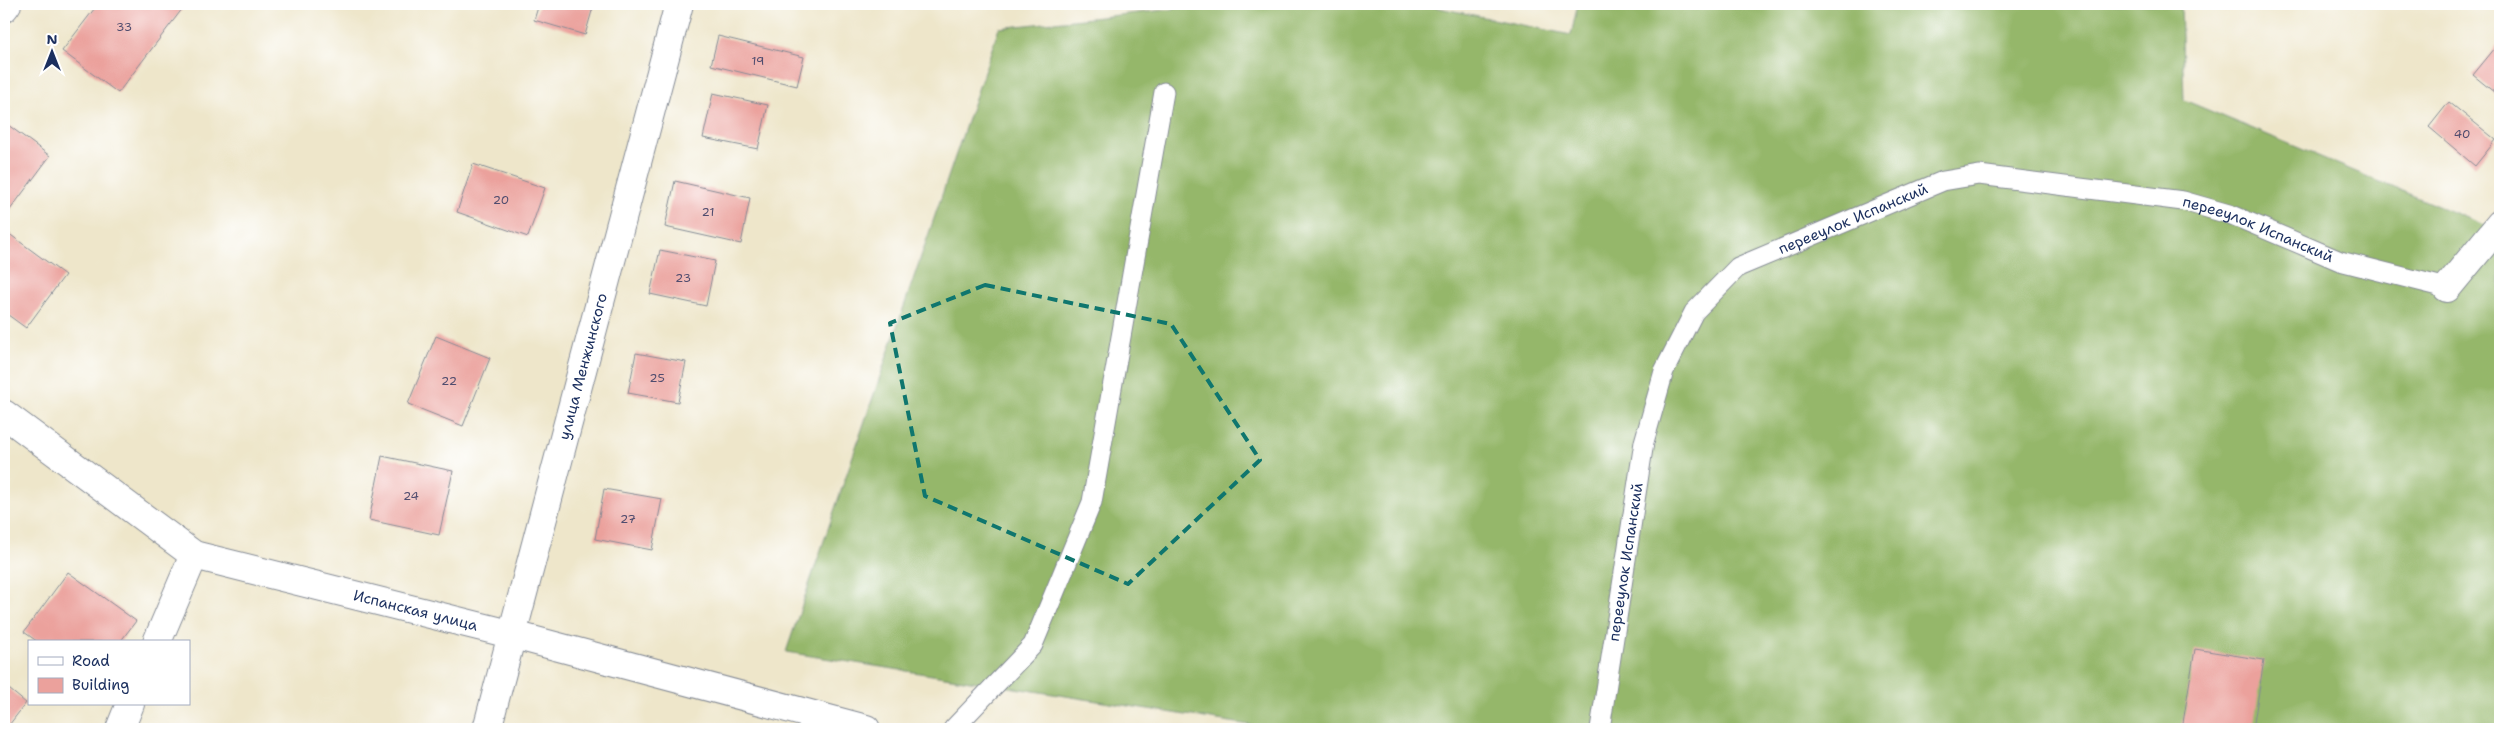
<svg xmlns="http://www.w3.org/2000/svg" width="2504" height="733" viewBox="0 0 2504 733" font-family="'Shantell Sans',sans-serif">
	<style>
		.forest { fill: #95b76b; stroke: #587364 }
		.building { fill: #eba19c }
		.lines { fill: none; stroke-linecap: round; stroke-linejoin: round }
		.lane-casing { stroke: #848a94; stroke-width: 21 }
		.street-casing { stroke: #848a94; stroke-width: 30 }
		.secondary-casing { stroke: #848a94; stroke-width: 30 }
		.lane { stroke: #fff; stroke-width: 19 }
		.street { stroke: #fff; stroke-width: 28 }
		.secondary { stroke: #fff; stroke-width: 28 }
		.marked { fill: none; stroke: #0f766e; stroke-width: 4; stroke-dasharray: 10 6; stroke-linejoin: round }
		.labels { text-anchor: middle; stroke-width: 4; stroke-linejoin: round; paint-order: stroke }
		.number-label { font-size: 12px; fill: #4f4c6e }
		.street-label { font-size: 15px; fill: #1b2f5e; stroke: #fff }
	</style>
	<rect width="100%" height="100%" fill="#fff"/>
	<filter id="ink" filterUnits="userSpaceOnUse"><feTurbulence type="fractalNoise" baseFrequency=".02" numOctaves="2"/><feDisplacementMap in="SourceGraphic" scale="10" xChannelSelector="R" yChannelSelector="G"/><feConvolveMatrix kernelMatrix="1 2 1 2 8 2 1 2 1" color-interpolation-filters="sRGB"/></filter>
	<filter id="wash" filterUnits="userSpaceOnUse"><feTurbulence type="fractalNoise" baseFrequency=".0096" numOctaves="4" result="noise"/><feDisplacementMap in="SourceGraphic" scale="20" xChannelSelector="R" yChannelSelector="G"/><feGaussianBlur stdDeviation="1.12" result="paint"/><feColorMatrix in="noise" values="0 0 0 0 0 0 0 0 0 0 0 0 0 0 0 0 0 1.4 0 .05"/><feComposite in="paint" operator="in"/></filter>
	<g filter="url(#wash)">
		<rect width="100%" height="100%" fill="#eee6ca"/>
		<path class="forest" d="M1176,4H1420L1571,35L1578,4H2181L2184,100L2500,232V729H1275L786,652L999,28L1174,9Z"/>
		<g id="blocks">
			<path class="building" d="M98,4H186L118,93L62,51Z
				M539,4H594L585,35L534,20Z
				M718,36L804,57L797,86L711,65Z
				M2500,42V97L2473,75Z
				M713,93L768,105L758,149L703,138Z
				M2449,102L2496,140L2475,166L2429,127Z
				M4,122L50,156L4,218Z
				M473,164L545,188L528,237L457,212Z
				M675,181L750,198L741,244L665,227Z
				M4,230L65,275L26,328L4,312Z
				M660,250L715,261L706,306L650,294Z
				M436,336L490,358L463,426L408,404Z
				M636,353L686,362L678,402L628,393Z
				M382,456L453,471L439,535L369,520Z
				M604,489L662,499L652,550L595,539Z
				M68,572L136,621L120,642H38L24,632Z
				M2195,649L2264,660L2253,729H2182Z
				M4,685L26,703L6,729H4Z"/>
		</g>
	</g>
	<g filter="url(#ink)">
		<use href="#blocks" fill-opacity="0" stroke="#848a94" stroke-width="1"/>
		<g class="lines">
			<defs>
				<g id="lane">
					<path d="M953,729L1033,645L1092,502L1164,92"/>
					<path id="s1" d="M1600,729L1644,442L1664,371L1694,312L1738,267L1943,181L1979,175L2183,201L2232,215L2340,261L2447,288"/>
				</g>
				<g id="street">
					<path d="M2447,288L2500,224"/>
					<path d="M157,642L194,555"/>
					<path d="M120,729L130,704"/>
					<path id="s2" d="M487,729L679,4"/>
				</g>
				<g id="secondary">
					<path d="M4,8L7,4"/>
					<path id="s3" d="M4,414L194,555L510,634L866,729"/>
				</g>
			</defs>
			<use href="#lane" class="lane-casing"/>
			<use href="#street" class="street-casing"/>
			<use href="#secondary" class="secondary-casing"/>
			<use href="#lane" class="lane"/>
			<use href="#street" class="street"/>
			<use href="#secondary" class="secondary"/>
		</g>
	</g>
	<path class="marked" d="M985,285L1171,324L1260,460L1128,584L925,496L890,323Z"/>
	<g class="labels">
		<g class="number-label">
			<text x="124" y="31">33</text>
			<text x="758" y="65">19</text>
			<text x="2462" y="138">40</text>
			<text x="501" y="204">20</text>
			<text x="708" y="216">21</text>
			<text x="683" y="282">23</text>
			<text x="657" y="382">25</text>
			<text x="449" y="385">22</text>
			<text x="411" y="500">24</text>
			<text x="628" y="523">27</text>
		</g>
		<g class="street-label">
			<text dy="5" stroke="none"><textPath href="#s1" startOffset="618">перееулок Испанский</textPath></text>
			<text dy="5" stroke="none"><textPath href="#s1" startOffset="1038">перееулок Испанский</textPath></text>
			<text dy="5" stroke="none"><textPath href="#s2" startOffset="375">улица Менжинского</textPath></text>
			<text dy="5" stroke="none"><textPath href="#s1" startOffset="169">перееулок Испанский</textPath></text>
			<text dy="5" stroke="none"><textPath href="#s3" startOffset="465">Испанская улица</textPath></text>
		</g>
	</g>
	<rect width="2504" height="733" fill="none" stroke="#fff" stroke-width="20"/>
	<rect x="28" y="640" width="162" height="65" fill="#ffffff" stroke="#a4acbf"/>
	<rect x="38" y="657" width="25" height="8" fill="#ffffff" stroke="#a4acbf"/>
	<text x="72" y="666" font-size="15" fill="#1b2f5e">Road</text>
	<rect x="38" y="678" width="25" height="15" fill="#eba19c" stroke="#a4acbf"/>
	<text x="72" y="690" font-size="15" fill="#1b2f5e">Building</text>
	<g transform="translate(52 52)" stroke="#ffffff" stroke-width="4" paint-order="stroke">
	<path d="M0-4L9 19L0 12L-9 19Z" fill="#1b2f5e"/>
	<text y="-8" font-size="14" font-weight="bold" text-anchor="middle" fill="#1b2f5e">N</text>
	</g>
</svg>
